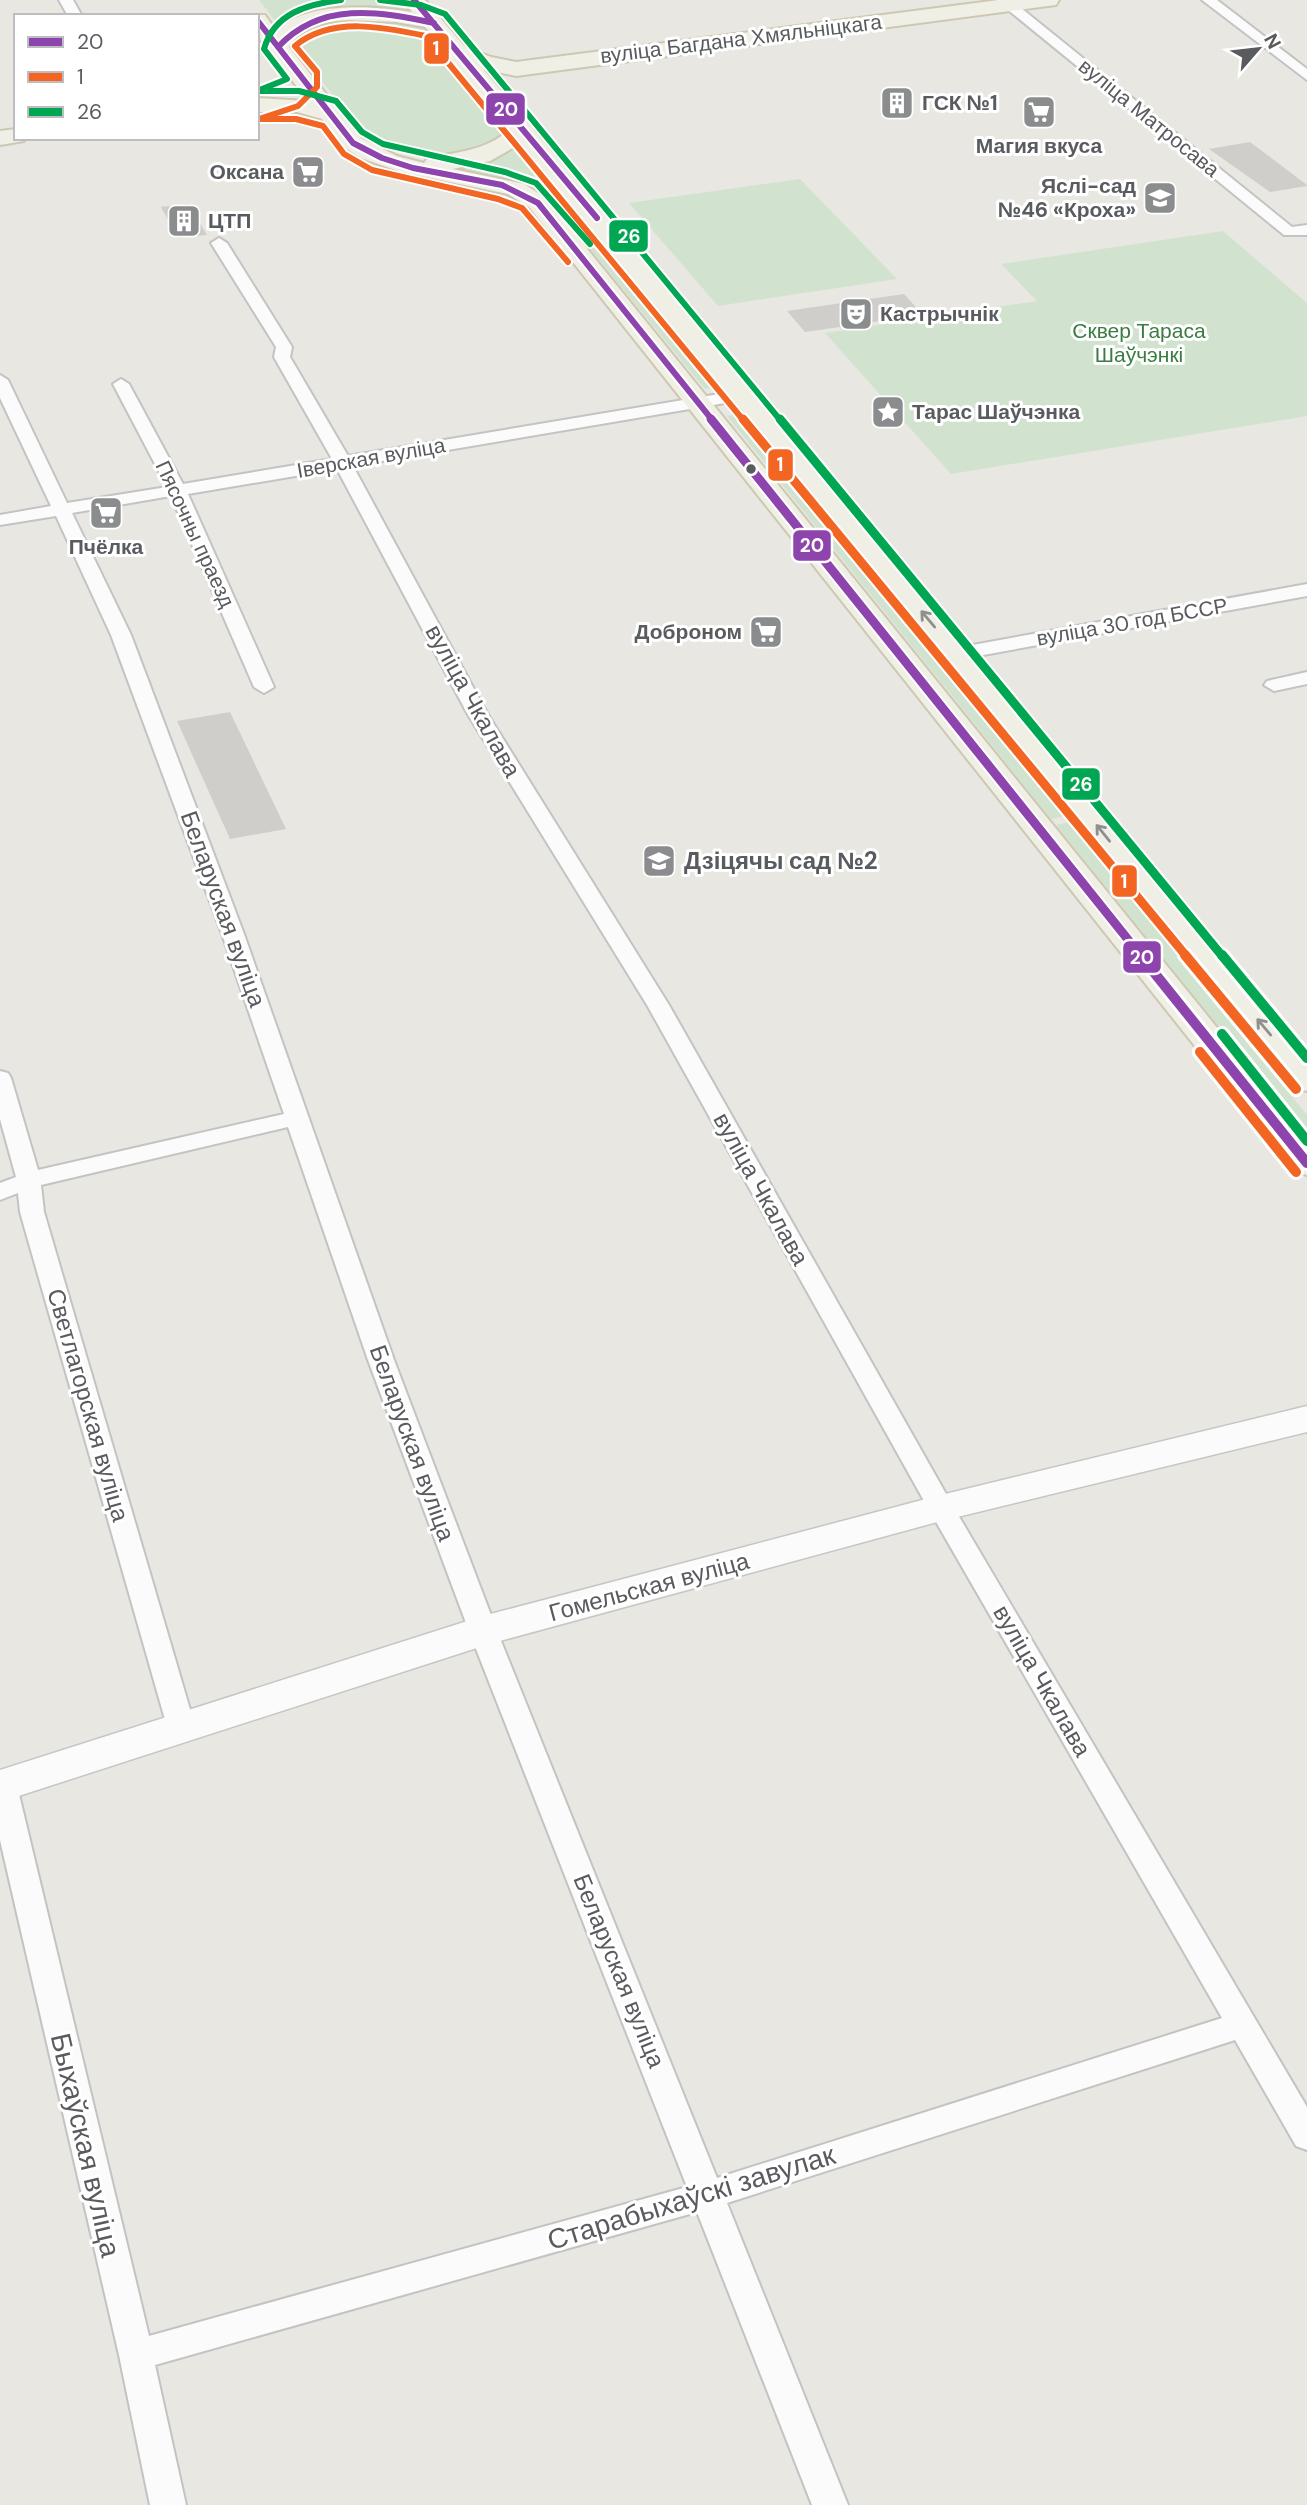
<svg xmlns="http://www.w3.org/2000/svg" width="1307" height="2505" viewBox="0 0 1307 2505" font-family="'DM Sans',sans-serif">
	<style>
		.green { fill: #d1e3cf }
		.building { fill: #cfcecb }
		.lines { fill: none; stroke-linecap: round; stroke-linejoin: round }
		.minor-casing { stroke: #c4c3c3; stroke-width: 4 }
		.secondary-casing { stroke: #c5c6c5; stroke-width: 3 }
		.primary-casing { stroke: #cec8b2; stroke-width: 4 }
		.minor { fill: #fcfbfb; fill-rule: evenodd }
		.secondary { fill: #fcfbfb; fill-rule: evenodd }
		.primary { fill: #f0efe6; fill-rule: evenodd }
		.bus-1-far2-casing { stroke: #fff; stroke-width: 10 }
		.bus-1-far1-casing { stroke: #fff; stroke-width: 13 }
		.bus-1-casing { stroke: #fff; stroke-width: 16 }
		.bus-2-far2-casing { stroke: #fff; stroke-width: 10 }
		.bus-2-far1-casing { stroke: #fff; stroke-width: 13 }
		.bus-2-casing { stroke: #fff; stroke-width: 16 }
		.bus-3-far2-casing { stroke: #fff; stroke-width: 10 }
		.bus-3-far1-casing { stroke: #fff; stroke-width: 13 }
		.bus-3-casing { stroke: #fff; stroke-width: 16 }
		.bus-1-far2 { stroke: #8e44ad; stroke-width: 6 }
		.bus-1-far1 { stroke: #8e44ad; stroke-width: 9 }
		.bus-1 { stroke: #8e44ad; stroke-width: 10 }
		.bus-2-far2 { stroke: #f26522; stroke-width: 6 }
		.bus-2-far1 { stroke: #f26522; stroke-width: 9 }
		.bus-2 { stroke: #f26522; stroke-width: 10 }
		.bus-3-far2 { stroke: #00a651; stroke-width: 6 }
		.bus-3-far1 { stroke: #00a651; stroke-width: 9 }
		.bus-3 { stroke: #00a651; stroke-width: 10 }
		.oneway { stroke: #8e8f8e }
		.bus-dot { fill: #595b5f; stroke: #fff; stroke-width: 2.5 }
		.labels { text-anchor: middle; stroke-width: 6; stroke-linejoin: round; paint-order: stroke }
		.far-street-label { font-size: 21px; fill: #595b5f; stroke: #fff }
		.far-poi-label { font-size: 21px; font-weight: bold; fill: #595b5f; stroke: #fff; text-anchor: start }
		.far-park-label { font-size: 21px; fill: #3b7c42; stroke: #fff }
		.street-label { font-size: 24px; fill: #595b5f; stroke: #fff }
		.poi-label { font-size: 24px; font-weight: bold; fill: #595b5f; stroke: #fff; text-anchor: start }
		.near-street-label { font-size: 28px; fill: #595b5f; stroke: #fff }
		.line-badge { stroke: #fff; stroke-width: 2.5 }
		.badge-label { font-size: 19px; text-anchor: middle; font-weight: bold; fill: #fff }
	</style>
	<rect width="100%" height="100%" fill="#e8e7e2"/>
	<path class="green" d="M259,0H403L411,9L353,8L295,19L279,26Z
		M357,18L419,25L429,31L505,129L503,138L490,147L429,159L387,149L349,116L299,51L297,44C306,20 335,21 357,18Z
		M520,145L716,387L715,389L704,388L544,193L538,188L523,183L453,168L496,159Z
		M407,171L507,193L525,203L389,175Z
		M800,179L897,279L718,306L629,203Z
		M1223,231L1307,303V416L951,474L825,333L1037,301L1001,264Z
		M733,415L797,496L835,532L1065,816L1051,819L727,416Z
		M1070,822L1307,1115V1137L1056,825Z"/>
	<path class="building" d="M1250,142L1307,185V186L1270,192L1209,149Z
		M189,204L207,235L178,238L161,207Z
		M904,294L923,315L805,332L787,311Z
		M230,712L286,829L230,839L177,721Z"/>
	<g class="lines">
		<defs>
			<path id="minor" d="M59,0H73L82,16H68Z
				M996,0H1011L1292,227L1307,225V235H1284Z
				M1202,0H1217L1307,69V80Z
				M219,238L227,243L292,347L290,357L348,456L743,390L751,395L743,400L353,466L487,713L669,1005L954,1508L1307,2107V2150L1296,2146L1235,2040L727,2203L848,2505H812L697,2212L155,2365L186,2505H150L119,2355L0,1840V1775L12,1778L17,1786L149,2336L687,2187L469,1631L368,1360L288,1127L41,1185L44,1212L196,1730L192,1738L182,1741L172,1738L168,1730L20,1212L18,1193L0,1200V1183L16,1177L0,1119V1071L8,1073L11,1078L38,1170L284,1114L222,934L111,635L56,516L0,525V515L51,506L0,398V375L8,380L67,503L167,487L113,384L121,379L129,384L183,484L332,459L274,357L276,347L211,243ZM337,469L467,713L647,1005L928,1508L1222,2018L717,2178L497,1631L394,1360L244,934L131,635L72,513L171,496L254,687L264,693L274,687L188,494Z
				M1307,584V596L956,660L946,654L956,648Z
				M1307,672V684L1274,691L1264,685L1267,681Z"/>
			<path id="secondary" d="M1307,1406V1432L941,1521L489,1644L0,1802V1770L483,1616L941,1495Z"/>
			<path id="primary" d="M403,0H425L465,47L491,57L516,62L999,0H1059L1056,5L1048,6L516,76L483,69L1307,1057V1091L1294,1088L520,144L490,161L453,169L524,184L546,198L1307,1139V1175L1294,1171L530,208L508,194L401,172L361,158L345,148L322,119L297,112H257V98L308,101L257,35V16L249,15H265L277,32C302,0 377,6 412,12ZM348,20L396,22L425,27L509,130C484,152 457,151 427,159L424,163L397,156L361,138L289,47C303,25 324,22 348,20Z
				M16,129V138H26L24,141L0,145V131Z"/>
		</defs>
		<use href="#minor" class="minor-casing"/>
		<use href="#secondary" class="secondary-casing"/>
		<use href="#primary" class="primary-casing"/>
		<use href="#minor" class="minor"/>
		<use href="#secondary" class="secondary"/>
		<use href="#primary" class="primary"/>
		<defs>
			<path id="bus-1-far2" d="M414,0L597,218
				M257,20L353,143L382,158L413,168L502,185L538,203L713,421
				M278,47C321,1 378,11 434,23"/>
			<path id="bus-1-far1" d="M711,419L1142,957"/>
			<path id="bus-1" d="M1140,955L1307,1163"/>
			<path id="bus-2-far2" d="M257,119H296L323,126L344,154L372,170L498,199L522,208L568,262
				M259,119L298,106L317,87V72L295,46C331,16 384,27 426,36L744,421"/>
			<path id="bus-2-far1" d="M743,419L1187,957"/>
			<path id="bus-2" d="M1185,955L1296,1089
				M1200,1052L1296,1172"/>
			<path id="bus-3-far2" d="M380,0L421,5L445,14L781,421
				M257,91L287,79L264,49C274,13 308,4 341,0
				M257,91H299L336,101L362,132L383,144L505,172L536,183L590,244"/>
			<path id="bus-3-far1" d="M780,419L1223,957"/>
			<path id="bus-3" d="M1222,955L1307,1058
				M1222,1034L1307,1141"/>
		</defs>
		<use href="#bus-1-far2" class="bus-1-far2-casing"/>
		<use href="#bus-1-far1" class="bus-1-far1-casing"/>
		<use href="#bus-1" class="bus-1-casing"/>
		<use href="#bus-2-far2" class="bus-2-far2-casing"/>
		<use href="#bus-2-far1" class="bus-2-far1-casing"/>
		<use href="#bus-2" class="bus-2-casing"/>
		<use href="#bus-3-far2" class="bus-3-far2-casing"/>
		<use href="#bus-3-far1" class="bus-3-far1-casing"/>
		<use href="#bus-3" class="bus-3-casing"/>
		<use href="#bus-1-far2" class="bus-1-far2"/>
		<use href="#bus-1-far1" class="bus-1-far1"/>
		<use href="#bus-1" class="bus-1"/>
		<use href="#bus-2-far2" class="bus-2-far2"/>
		<use href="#bus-2-far1" class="bus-2-far1"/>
		<use href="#bus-2" class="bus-2"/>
		<use href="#bus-3-far2" class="bus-3-far2"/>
		<use href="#bus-3-far1" class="bus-3-far1"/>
		<use href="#bus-3" class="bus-3"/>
	</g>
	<defs><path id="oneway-shaft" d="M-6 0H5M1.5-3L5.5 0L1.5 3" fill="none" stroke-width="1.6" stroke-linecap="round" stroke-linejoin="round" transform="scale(1.75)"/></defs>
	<g class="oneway">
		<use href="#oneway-shaft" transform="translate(928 619) rotate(-130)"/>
		<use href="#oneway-shaft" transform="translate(1103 833) rotate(-129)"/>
		<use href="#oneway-shaft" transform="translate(1264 1027) rotate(-130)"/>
	</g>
	<defs>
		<symbol id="building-square" viewBox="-11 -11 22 22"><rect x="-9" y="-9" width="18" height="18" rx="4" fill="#8b8c8d" stroke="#fff"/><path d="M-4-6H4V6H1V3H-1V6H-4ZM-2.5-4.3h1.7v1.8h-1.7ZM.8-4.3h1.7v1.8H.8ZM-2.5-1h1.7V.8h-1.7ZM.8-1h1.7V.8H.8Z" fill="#fff"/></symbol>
		<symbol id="supermarket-square" viewBox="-11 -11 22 22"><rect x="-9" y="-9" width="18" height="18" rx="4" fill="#8b8c8d" stroke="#fff"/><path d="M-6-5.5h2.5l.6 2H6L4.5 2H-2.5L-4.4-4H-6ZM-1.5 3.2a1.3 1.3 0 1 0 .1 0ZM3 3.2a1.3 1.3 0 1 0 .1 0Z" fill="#fff"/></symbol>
		<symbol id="school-square" viewBox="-11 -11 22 22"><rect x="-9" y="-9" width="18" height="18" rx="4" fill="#8b8c8d" stroke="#fff"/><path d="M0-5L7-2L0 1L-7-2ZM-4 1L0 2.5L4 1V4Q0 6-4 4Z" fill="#fff"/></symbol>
		<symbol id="theatre-square" viewBox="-11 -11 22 22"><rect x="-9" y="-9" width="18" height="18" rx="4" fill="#8b8c8d" stroke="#fff"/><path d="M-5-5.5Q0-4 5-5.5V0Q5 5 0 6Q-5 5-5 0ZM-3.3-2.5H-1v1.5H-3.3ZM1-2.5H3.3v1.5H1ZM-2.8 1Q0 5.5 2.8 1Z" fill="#fff"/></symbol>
		<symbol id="sight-square" viewBox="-11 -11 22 22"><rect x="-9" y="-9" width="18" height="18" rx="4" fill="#8b8c8d" stroke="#fff"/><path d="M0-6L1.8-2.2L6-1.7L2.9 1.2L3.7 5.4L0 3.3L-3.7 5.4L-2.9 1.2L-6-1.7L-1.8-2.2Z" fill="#fff"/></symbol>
	</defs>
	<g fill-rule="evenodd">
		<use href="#building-square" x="878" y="84" width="38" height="38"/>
		<use href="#supermarket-square" x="1020" y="93" width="38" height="38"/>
		<use href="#supermarket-square" x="289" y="153" width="38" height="38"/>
		<use href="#school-square" x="1141" y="179" width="38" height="38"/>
		<use href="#building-square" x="165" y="202" width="38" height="38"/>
		<use href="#theatre-square" x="837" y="295" width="38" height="38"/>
		<use href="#sight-square" x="869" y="393" width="38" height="38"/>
		<use href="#supermarket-square" x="87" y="494" width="38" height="38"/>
		<use href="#supermarket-square" x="747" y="613" width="38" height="38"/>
		<use href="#school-square" x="640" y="842" width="38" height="38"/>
	</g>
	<circle class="bus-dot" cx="751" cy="469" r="6"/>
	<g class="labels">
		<g class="far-street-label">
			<text transform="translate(741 39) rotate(-7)" y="7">вуліца Багдана Хмяльніцкага</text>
			<text transform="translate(1149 118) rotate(39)" y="7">вуліца Матросава</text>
			<text transform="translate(371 458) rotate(-10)" y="7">Іверская вуліца</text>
			<text transform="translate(195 534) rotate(65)" y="7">Пясочны праезд</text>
			<text transform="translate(1132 622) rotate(-10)" y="7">вуліца 30 год БССР</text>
		</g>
		<g class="far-poi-label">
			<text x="922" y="110">ГСК №1</text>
			<text x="1039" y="153" text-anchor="middle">Магия вкуса</text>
			<text x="284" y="179" text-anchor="end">Оксана</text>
			<text x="1136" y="193" text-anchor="end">Яслі-сад<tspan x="1136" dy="24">№46 «Кроха»</tspan></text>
			<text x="208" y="228">ЦТП</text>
			<text x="880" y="321">Кастрычнік</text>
			<text x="912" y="419">Тарас Шаўчэнка</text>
			<text x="106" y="554" text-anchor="middle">Пчёлка</text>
			<text x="742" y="639" text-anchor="end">Доброном</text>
		</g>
		<g class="far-park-label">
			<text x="1139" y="338">Сквер Тараса<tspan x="1139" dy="24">Шаўчэнкі</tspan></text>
		</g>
		<g class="street-label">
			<text transform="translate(473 701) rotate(61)" y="8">вуліца Чкалава</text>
			<text transform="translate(223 909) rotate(70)" y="8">Беларуская вуліца</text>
			<text transform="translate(761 1189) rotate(61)" y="8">вуліца Чкалава</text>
			<text transform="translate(88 1405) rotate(74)" y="8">Светлагорская вуліца</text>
			<text transform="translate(412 1443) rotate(70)" y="8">Беларуская вуліца</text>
			<text transform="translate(649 1587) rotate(-15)" y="8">Гомельская вуліца</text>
			<text transform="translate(1042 1681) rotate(60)" y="8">вуліца Чкалава</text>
			<text transform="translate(619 1971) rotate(68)" y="8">Беларуская вуліца</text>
		</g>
		<g class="poi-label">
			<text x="684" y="869">Дзіцячы сад №2</text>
		</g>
		<g class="near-street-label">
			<text transform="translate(86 2145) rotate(77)" y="10">Быхаўская вуліца</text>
			<text transform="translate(691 2197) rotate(-17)" y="10">Старабыхаўскі завулак</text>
		</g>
	</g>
	<g class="line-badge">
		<rect x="423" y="32" width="27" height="33" rx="7" fill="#f26522"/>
		<rect x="485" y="92" width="41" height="34" rx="7" fill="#8e44ad"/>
		<rect x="608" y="219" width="41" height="34" rx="7" fill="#00a651"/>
		<rect x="767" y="448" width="27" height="34" rx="7" fill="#f26522"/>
		<rect x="792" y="529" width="40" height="33" rx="7" fill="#8e44ad"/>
		<rect x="1061" y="767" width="40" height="34" rx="7" fill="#00a651"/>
		<rect x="1111" y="864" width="27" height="34" rx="7" fill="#f26522"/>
		<rect x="1122" y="940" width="40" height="34" rx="7" fill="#8e44ad"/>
	</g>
	<g class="badge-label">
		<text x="436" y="55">1</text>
		<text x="506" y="116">20</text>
		<text x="629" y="243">26</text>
		<text x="780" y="471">1</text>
		<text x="812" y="552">20</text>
		<text x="1081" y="791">26</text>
		<text x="1124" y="888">1</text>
		<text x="1142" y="964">20</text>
	</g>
	<rect x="14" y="14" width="245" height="126" fill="#ffffff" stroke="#bdbdbf" stroke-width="2"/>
	<rect x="28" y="37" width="35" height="10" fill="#8e44ad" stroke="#bdbdbf" stroke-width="2"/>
	<text x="77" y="49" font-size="21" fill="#595b5f">20</text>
	<rect x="28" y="72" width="35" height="10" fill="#f26522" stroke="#bdbdbf" stroke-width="2"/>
	<text x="77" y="84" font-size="21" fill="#595b5f">1</text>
	<rect x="28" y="107" width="35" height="10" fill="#00a651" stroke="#bdbdbf" stroke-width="2"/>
	<text x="77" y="119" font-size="21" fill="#595b5f">26</text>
	<g transform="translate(1258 49) rotate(62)" stroke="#ffffff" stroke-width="5" paint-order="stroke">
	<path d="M0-5L12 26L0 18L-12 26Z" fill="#595b5f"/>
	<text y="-10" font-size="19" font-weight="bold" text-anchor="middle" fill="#595b5f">N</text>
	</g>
</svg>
